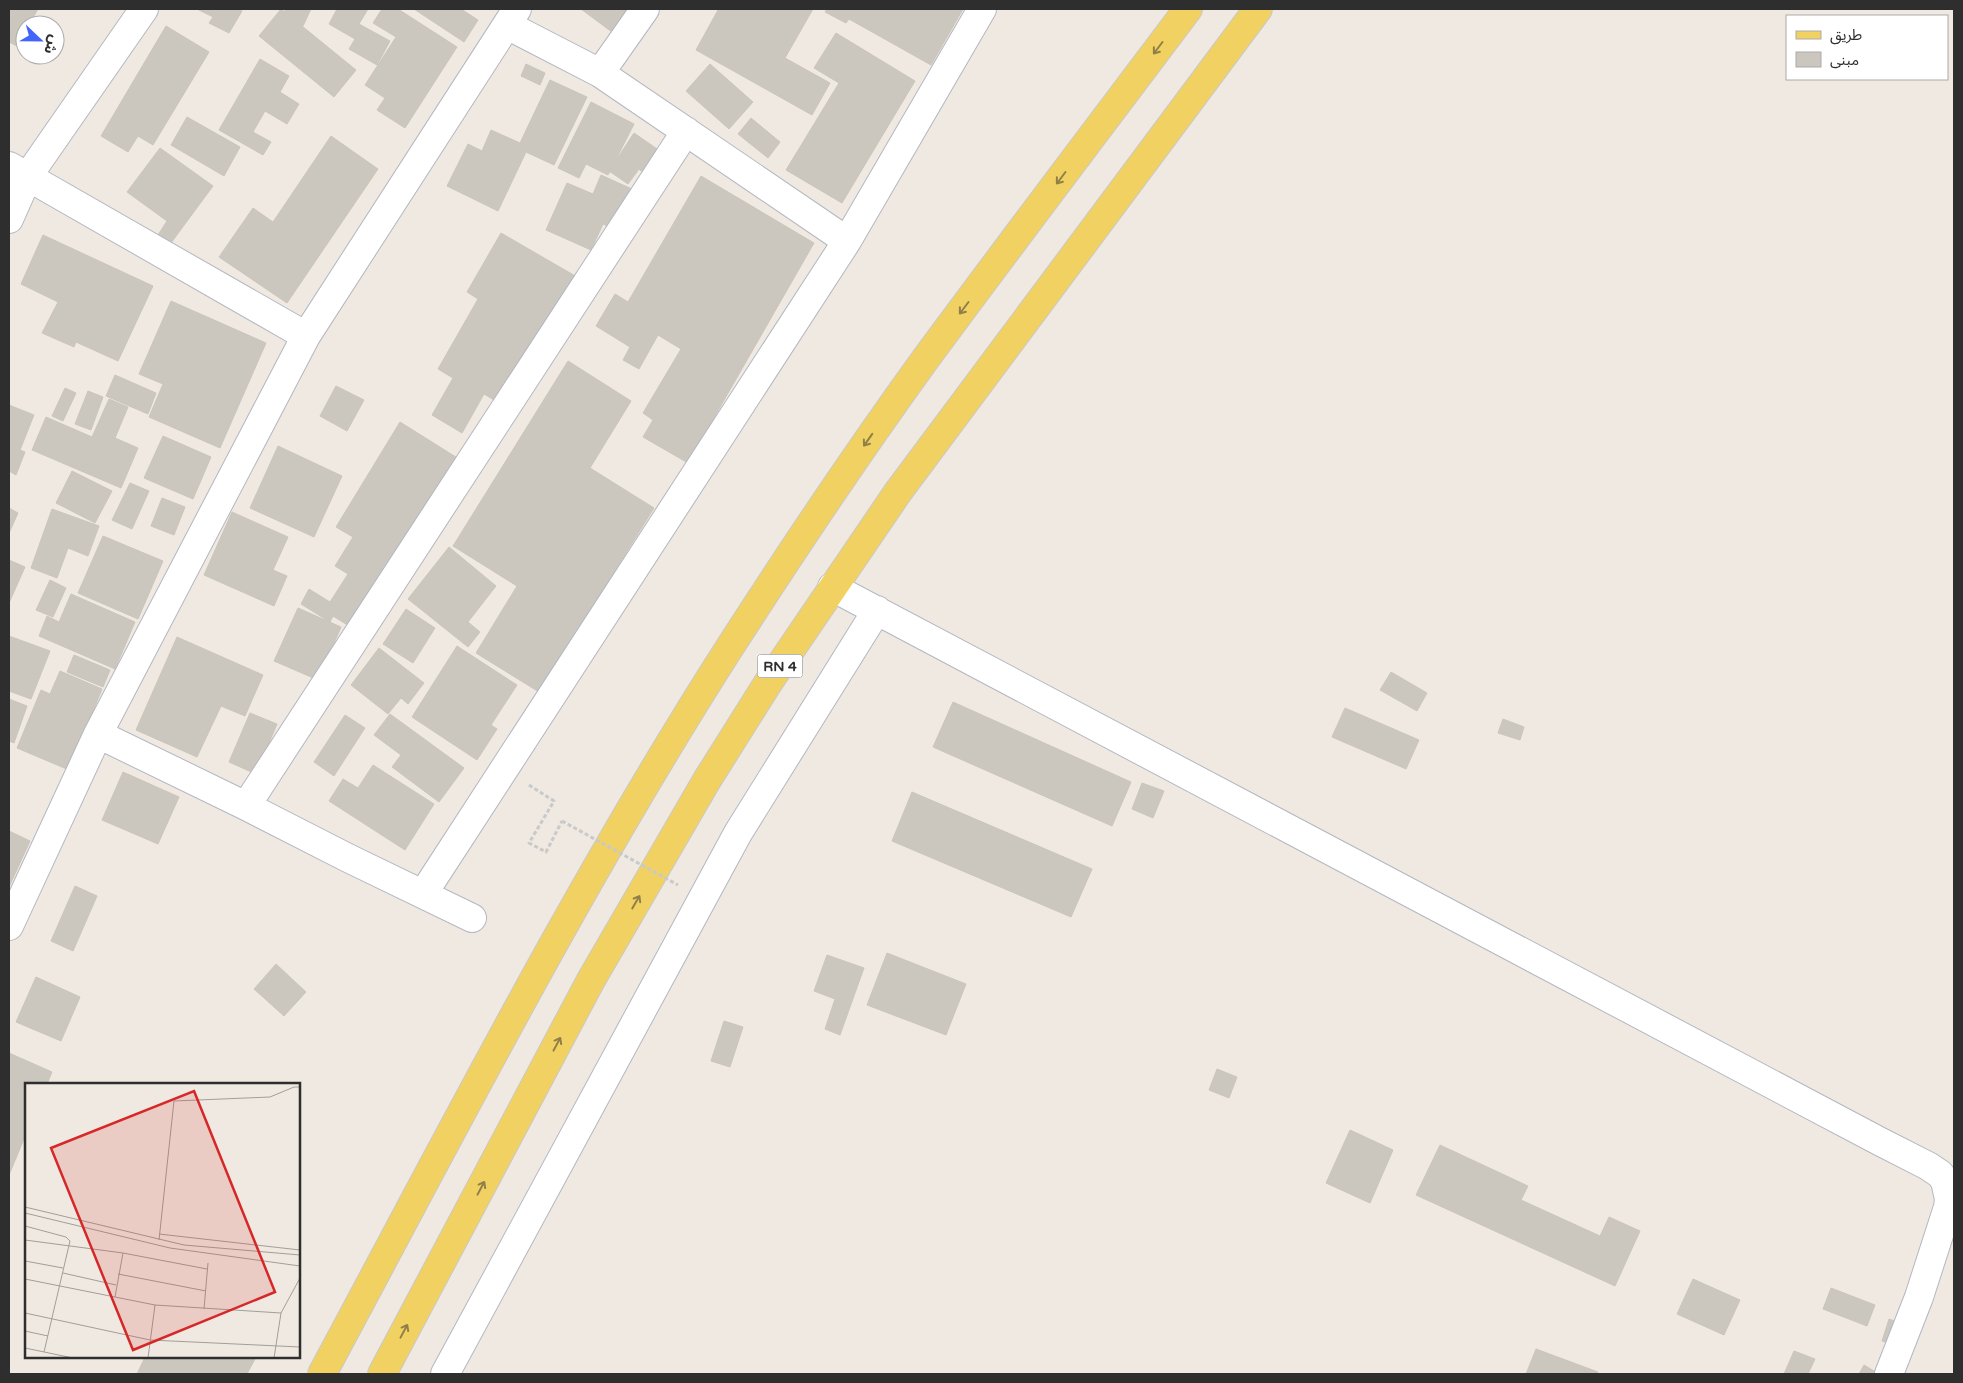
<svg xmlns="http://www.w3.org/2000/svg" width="1963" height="1383" viewBox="0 0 1963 1383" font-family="'Varela Round','Noto Sans Arabic',sans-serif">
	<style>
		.building { fill: #cbc7bf; stroke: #cbc5ba }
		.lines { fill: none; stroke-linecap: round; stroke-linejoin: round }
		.minor-casing { stroke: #b4b7c1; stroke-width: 30 }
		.primary-casing { stroke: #c9c9c9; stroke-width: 30 }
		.path { stroke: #c9c9c9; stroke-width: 3; stroke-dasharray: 4 2.5; stroke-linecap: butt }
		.minor { stroke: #fff; stroke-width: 28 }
		.primary { stroke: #f2d163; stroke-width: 28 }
		.path-bridge { stroke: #c9c9c9; stroke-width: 3; stroke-dasharray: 4 2.5; stroke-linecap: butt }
		.oneway { stroke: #908048 }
		.labels { text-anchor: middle; stroke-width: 4; stroke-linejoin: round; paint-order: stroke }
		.shield { fill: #fff; stroke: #6d6d6d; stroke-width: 1 }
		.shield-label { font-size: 14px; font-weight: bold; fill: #2e2e2e }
		.inset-road { fill: none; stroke: #a29e99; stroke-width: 1 }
		.view { fill: #d62828; fill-opacity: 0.15; stroke: #d62828; stroke-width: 2.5 }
		.inset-edge { fill: none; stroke: #2e2e2e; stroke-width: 2.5 }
	</style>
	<rect width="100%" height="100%" fill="#efe9e1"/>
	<path class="building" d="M9,9H38L29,25H25V32L17,46L9,42Z
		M197,9H238L242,11L229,33L209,23L213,17Z
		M281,9L356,70L334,97L259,36Z
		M286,9H311L303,26L282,17Z
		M337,9H368L359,24L390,41L377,65L349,49L355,39L329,24Z
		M382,9H398L457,47L405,128L377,110L385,98L365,85L396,37L373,23Z
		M414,9H461L478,20L464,42Z
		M581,9H641L620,38Z
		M717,9H813L785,58L830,83L812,115L696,50L718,10Z
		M827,9H963L931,65L849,19L846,23L825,12Z
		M166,26L209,52L153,145L138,136L128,152L101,136Z
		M836,33L915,81L842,203L786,170L839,83L814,68Z
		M260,59L289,76L280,92L299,104L287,124L265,111L253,132L271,142L263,155L219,130Z
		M526,64L545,73L540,85L521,76Z
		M710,64L753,102L729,129L686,91Z
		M550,80L587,97L554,165L526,152L498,211L447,186L468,144L482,151L491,130L520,143Z
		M591,102L634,124L608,175L586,164L579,178L558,168Z
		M187,117L240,147L224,176L171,145Z
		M751,118L780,142L768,158L738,134Z
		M634,133L660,151L645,174L639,169L628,184L609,171Z
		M331,136L378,169L287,303L219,257L253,208L273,222Z
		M160,148L213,186L168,247L156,238L167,221L127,192Z
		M601,175L634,190L616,230L603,224L591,250L546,230L567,183L593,194Z
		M701,176L814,243L688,463L643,437L653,420L643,413L681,349L658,335L639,369L623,360L630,347L596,326L615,294L628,302Z
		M501,233L577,277L499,403L484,394L462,433L432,415L453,378L438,369L478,299L467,292Z
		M43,235L153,286L118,361L76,342L74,347L42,333L58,302L21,284Z
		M171,301L266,343L220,448L149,417L163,384L139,374Z
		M568,361L631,401L590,468L654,508L539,692L476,653L517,586L453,546Z
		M115,375L156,393L148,414L106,396Z
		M336,386L364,400L347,431L320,416Z
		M65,388L76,393L63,421L52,416Z
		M88,391L103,397L91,430L75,424Z
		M109,399L128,407L115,438L138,448L121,488L32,450L46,417L92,437Z
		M9,405L34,415L20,450L25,452L16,475L9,471Z
		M400,422L459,459L354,629L333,616L330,622L301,604L309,589L330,602L348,574L335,566L353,537L336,527Z
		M163,436L211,457L193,499L144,478Z
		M278,446L342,476L314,537L250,508Z
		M72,471L112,491L95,523L56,503Z
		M130,483L149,491L132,529L112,520Z
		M162,498L185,507L174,535L151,526Z
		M9,508L18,513L9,533Z
		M52,509L99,526L88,556L68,548L57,578L31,568Z
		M232,512L288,537L273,570L287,576L274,606L204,575Z
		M103,536L163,561L138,619L78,593Z
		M449,547L496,586L468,622L480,632L468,647L408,599Z
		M9,560L25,567L9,603Z
		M50,580L66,588L53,617L36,610Z
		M71,594L135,622L115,669L39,636L47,616L59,622Z
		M298,608L341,627L318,680L274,661Z
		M406,609L435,628L413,663L383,644Z
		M9,636L50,651L31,699L9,691Z
		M177,637L263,675L245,716L221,706L197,757L136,730Z
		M457,646L517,685L491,725L497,729L477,760L412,717Z
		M379,648L424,683L408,704L401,698L388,714L351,685Z
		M74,655L110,670L103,687L67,672Z
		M60,671L102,689L69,770L17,748L41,690L50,694Z
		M1391,672L1427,693L1417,711L1380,690Z
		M9,699L27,706L14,743L9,741Z
		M953,702L1131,782L1112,826L933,747Z
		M1345,708L1419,740L1406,769L1332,737Z
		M250,713L277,724L256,774L229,762Z
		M390,714L464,768L439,802L392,767L401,755L374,735Z
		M345,715L365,728L334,776L314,762Z
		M1503,719L1524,727L1520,740L1498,733Z
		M373,765L434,804L405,850L329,801L343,779L358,788Z
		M123,772L179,797L158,844L102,820Z
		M1142,783L1164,791L1153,818L1132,809Z
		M912,792L1092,869L1071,917L892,841Z
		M9,831L30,841L9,887Z
		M75,886L97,896L73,951L51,941Z
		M887,953L966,984L946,1035L867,1005Z
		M827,955L864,968L840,1035L825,1029L835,999L814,991Z
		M276,964L306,992L284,1016L254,989Z
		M36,977L80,997L61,1041L16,1022Z
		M724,1021L743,1027L730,1067L711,1061Z
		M9,1053L52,1072L47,1084H26V1134L9,1175Z
		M1217,1069L1237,1077L1229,1098L1209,1090Z
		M1350,1130L1393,1150L1370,1203L1326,1183Z
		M1440,1145L1528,1186L1521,1200L1600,1236L1609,1217L1640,1231L1615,1286L1416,1195Z
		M1693,1279L1740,1300L1724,1335L1677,1314Z
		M1831,1288L1875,1305L1867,1326L1823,1309Z
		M1889,1319L1908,1326L1900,1347L1882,1341Z
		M1536,1349L1598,1372L1597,1374H1526Z
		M1794,1351L1815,1359L1808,1374H1784Z
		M145,1357H256L247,1374H137Z
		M1864,1365L1879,1374H1859Z"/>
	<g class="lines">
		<defs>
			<path id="minor" d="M507,25L600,73L847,241
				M600,73L645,9
				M9,166L306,336
				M9,219L28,176L144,9
				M832,587L1879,1141L1928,1166L1940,1174L1945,1181L1949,1199L1948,1207L1919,1297L1889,1374
				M98,734L246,806L348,858L472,918
				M246,806L686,131
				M423,894L847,241L982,9
				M9,926L98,734L306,336L517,9
				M445,1374L738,833L877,610"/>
			<path id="primary" d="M322,1374C453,1130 579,883 728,650C791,552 856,455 924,361C1011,243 1100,126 1188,9
				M382,1374L591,980L707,780L768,683L898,492L1258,9"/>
		</defs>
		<use href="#minor" class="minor-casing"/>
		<use href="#primary" class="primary-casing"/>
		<path class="path" d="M529,785L554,801L529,843L546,852L562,821"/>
		<use href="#minor" class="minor"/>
		<use href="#primary" class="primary"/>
		<path class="path-bridge" d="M562,821L678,885"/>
	</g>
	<defs><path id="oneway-shaft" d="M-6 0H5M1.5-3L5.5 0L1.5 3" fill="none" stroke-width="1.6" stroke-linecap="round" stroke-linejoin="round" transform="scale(1.25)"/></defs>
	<g class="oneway">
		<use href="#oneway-shaft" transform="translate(1158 48) rotate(127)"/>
		<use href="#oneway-shaft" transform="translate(1061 178) rotate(127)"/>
		<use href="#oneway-shaft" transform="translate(964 308) rotate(127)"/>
		<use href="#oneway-shaft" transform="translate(868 440) rotate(125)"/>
		<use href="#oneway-shaft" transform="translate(636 902) rotate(-60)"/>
		<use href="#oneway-shaft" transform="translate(557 1044) rotate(-62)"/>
		<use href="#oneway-shaft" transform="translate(481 1188) rotate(-62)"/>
		<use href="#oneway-shaft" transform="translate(404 1331) rotate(-62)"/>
	</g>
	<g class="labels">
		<rect class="shield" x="757.5" y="654.5" width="45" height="23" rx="4"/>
		<g class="shield-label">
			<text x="780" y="671">RN 4</text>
		</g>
	</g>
	<g transform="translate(25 1083)">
		<rect width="275" height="275" fill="#efe9e1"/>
		<path class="inset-road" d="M0,124L159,162L275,172M0,130L145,165L275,183M0,143L41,154L45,158L19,269M134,151L275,167M0,157L98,170L182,186M134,157L149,18L245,14L269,4H275M0,178L38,185M38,190L91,202M93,191L181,208M0,196L130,222L256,230M90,214L98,170M179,226L183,180M0,230L125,257L275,264M0,248L23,253M0,265L48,275M123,275L130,222M249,275L256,230L275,195"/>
		<path class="view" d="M169,8L250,209L108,267L26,65Z"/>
		<rect width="275" height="275" class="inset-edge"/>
	</g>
	<rect width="1963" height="1383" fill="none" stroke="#2e2e2e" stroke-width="20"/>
	<rect x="1786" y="15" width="162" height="65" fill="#ffffff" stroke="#ababab"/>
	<rect x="1796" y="31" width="25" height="8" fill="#f2d163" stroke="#ababab"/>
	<text x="1830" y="40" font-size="15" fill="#2e2e2e">طريق</text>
	<rect x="1796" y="52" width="25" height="15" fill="#cbc7bf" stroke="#ababab"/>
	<text x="1830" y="65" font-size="15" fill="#2e2e2e">مبنى</text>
	<g transform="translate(40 40) rotate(112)"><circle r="24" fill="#ffffff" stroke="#ababab"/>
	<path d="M0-4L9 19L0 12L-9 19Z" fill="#4264fb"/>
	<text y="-8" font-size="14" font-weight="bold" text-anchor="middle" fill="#2e2e2e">ش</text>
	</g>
</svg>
